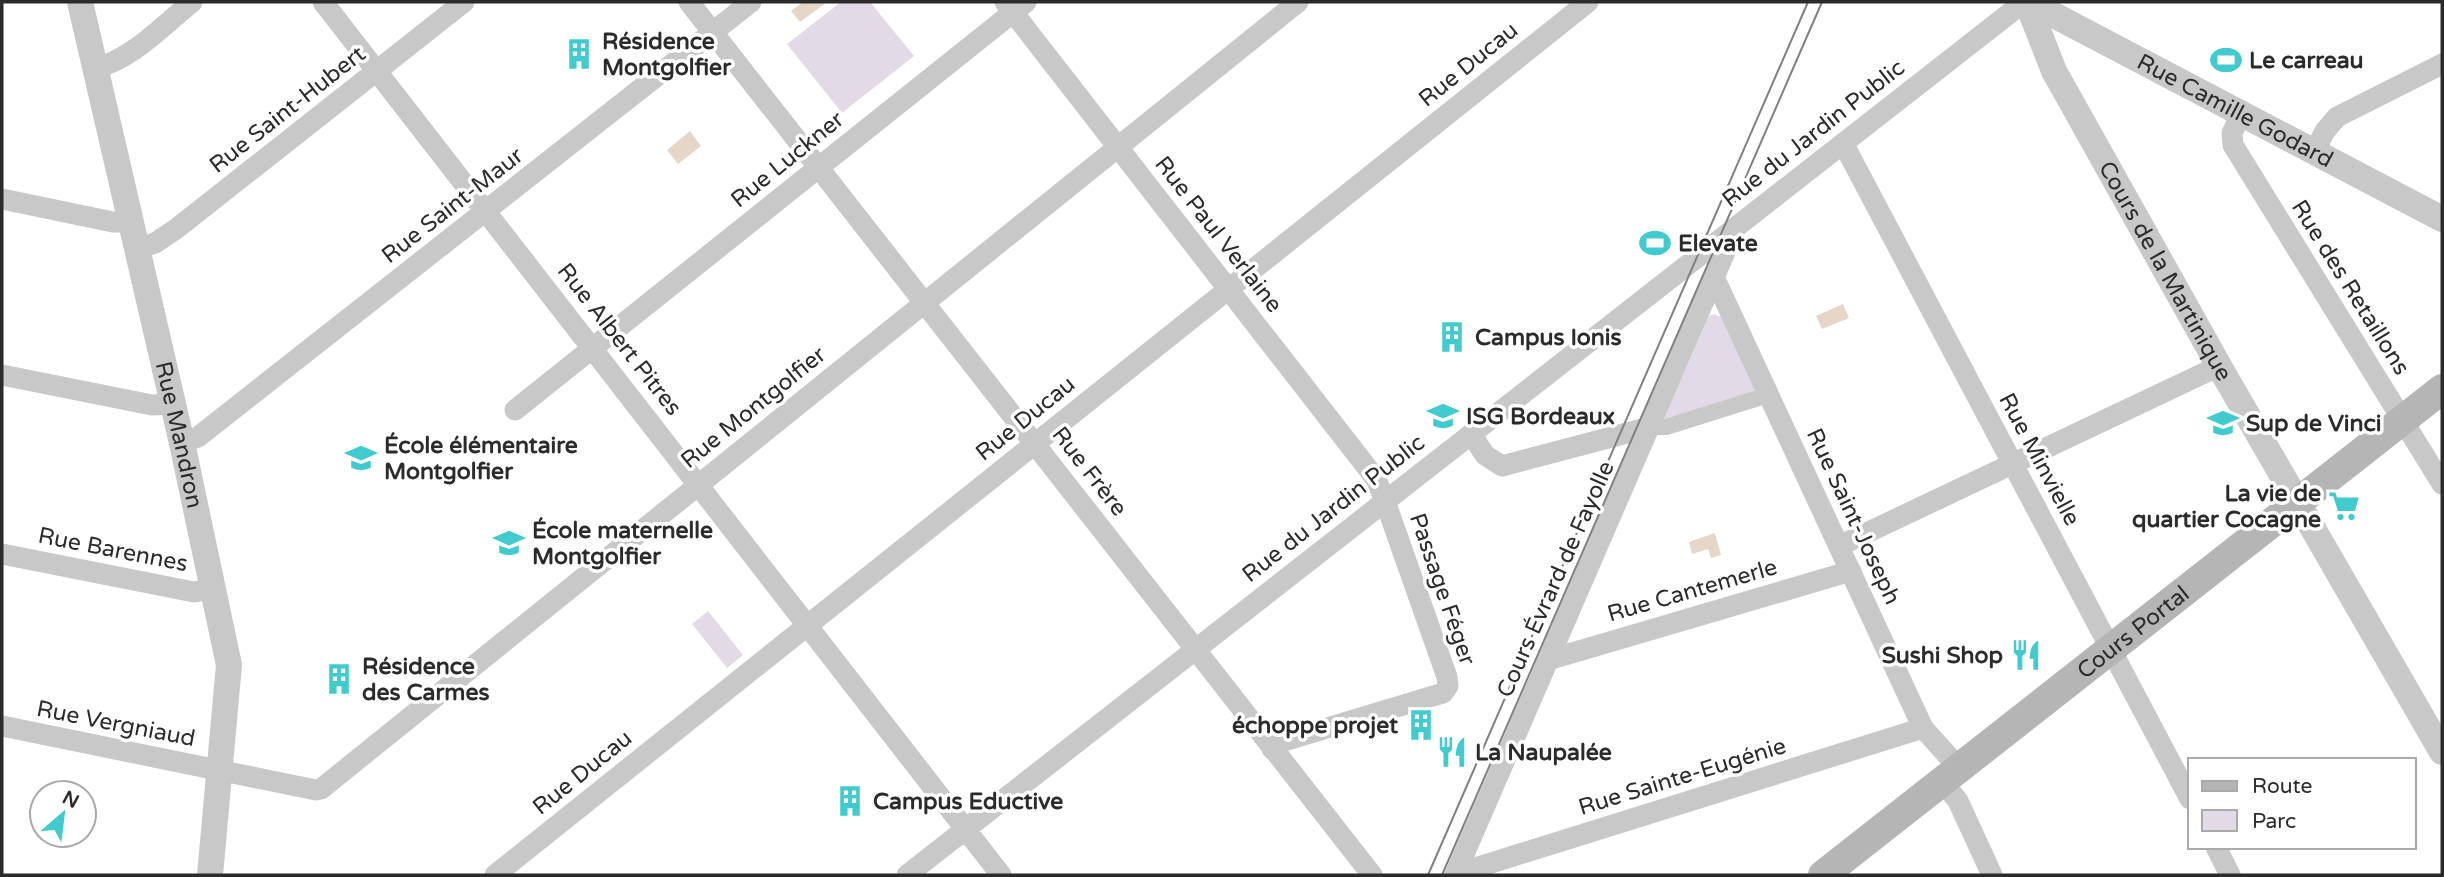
<svg xmlns="http://www.w3.org/2000/svg" width="2444" height="877" viewBox="0 0 2444 877" font-family="'Varela Round',sans-serif">
	<style>
		.green { fill: #e2dae7 }
		.water { fill: #e5d6c8 }
		.lines { fill: none; stroke-linecap: round; stroke-linejoin: round }
		.pedestrian { stroke: #c8c8c8; stroke-width: 16 }
		.minor { stroke: #c8c8c8; stroke-width: 21 }
		.tertiary { stroke: #c8c8c8; stroke-width: 26 }
		.secondary { stroke: #b5b5b5; stroke-width: 30 }
		.tram { stroke: #808080; stroke-width: 2 }
		.labels { text-anchor: middle; stroke-width: 7; stroke-linejoin: round; paint-order: stroke }
		.poi-label { font-size: 23px; font-weight: bold; fill: #2b2b2b; stroke: #fff; text-anchor: start }
		.street-label { font-size: 23px; fill: #2b2b2b; stroke: #fff }
	</style>
	<rect width="100%" height="100%" fill="#fff"/>
	<path class="green" d="M841,2H870L914,56L842,113L787,44Z
		M1714,314L1722,317L1758,392L1664,419L1709,316Z
		M708,611L743,655L727,668L692,624Z"/>
	<path class="water" d="M803,2H827L800,22L791,11Z
		M690,131L701,146L678,164L667,150Z
		M1843,304L1849,318L1822,329L1816,316Z
		M1715,533L1721,555L1711,558L1708,549L1692,554L1689,542Z"/>
	<g class="lines">
		<path class="pedestrian" d="M1650,427H1666L1768,395"/>
		<path class="minor" d="M323,2L1001,875
			M689,2L1372,875
			M1005,2L1376,479L1385,501L1447,677L1448,686L1443,693L1284,741L1272,749
			M95,68C130,61 165,24 192,2
			M2241,114L2232,133L2233,145L2442,484
			M1843,143L2190,799
			M2314,152L2325,131L2337,117L2442,64
			M2,199L113,222H131
			M137,249L155,243L176,229L464,2
			M1714,277L1923,728L1959,768
			M2,375L152,405L173,404
			M515,410L1026,2
			M1471,434L1485,455L1502,466L1650,427
			M182,443L198,437L751,2
			M1839,546L2219,366
			M2,554L194,592L214,588
			M1548,660L1851,571
			M2,726L316,790L321,789L1298,2
			M1942,781L1958,801L1992,875
			M2216,847L2230,875
			M1456,874L1923,728
			M495,875L1588,2
			M907,875L2024,2
			M1455,875L1735,229"/>
		<g class="tertiary">
			<path id="s1" d="M80,2L182,443L229,665L210,875"/>
			<path id="s2" d="M2027,2L2054,71L2219,366L2442,752"/>
			<path id="s3" d="M2029,2L2442,219"/>
		</g>
		<path class="secondary" id="s4" d="M1823,875L2442,389"/>
		<path class="tram" d="M1428,875L1808,2
			M1442,875L1822,2"/>
	</g>
	<defs>
		<symbol id="building-bare" viewBox="-9 -9 18 18"><path d="M-4-6H4V6H1V3H-1V6H-4ZM-2.5-4.3h1.7v1.8h-1.7ZM.8-4.3h1.7v1.8H.8ZM-2.5-1h1.7V.8h-1.7ZM.8-1h1.7V.8H.8Z" fill="#42cbce" stroke="#fff" stroke-width="2.5" paint-order="stroke"/></symbol>
		<symbol id="stadium-bare" viewBox="-9 -9 18 18"><path d="M0-5a6.5 5 0 1 0 0 10a6.5 5 0 1 0 0-10ZM-3.5-1.8h7v3.6h-7Z" fill="#42cbce" stroke="#fff" stroke-width="2.5" paint-order="stroke"/></symbol>
		<symbol id="university-bare" viewBox="-9 -9 18 18"><path d="M0-5L7-2L0 1L-7-2ZM-4 1L0 2.5L4 1V4Q0 6-4 4Z" fill="#42cbce" stroke="#fff" stroke-width="2.5" paint-order="stroke"/></symbol>
		<symbol id="school-bare" viewBox="-9 -9 18 18"><path d="M0-5L7-2L0 1L-7-2ZM-4 1L0 2.5L4 1V4Q0 6-4 4Z" fill="#42cbce" stroke="#fff" stroke-width="2.5" paint-order="stroke"/></symbol>
		<symbol id="supermarket-bare" viewBox="-9 -9 18 18"><path d="M-6-5.5h2.5l.6 2H6L4.5 2H-2.5L-4.4-4H-6ZM-1.5 3.2a1.3 1.3 0 1 0 .1 0ZM3 3.2a1.3 1.3 0 1 0 .1 0Z" fill="#42cbce" stroke="#fff" stroke-width="2.5" paint-order="stroke"/></symbol>
		<symbol id="restaurant-bare" viewBox="-9 -9 18 18"><path d="M-5-6h1v4h1v-4h1v4h1v-4h1v5L-1.5 .5V6h-2V.5L-5-1ZM5-6V6H3V1.5H1.5Q1.5-4 5-6Z" fill="#42cbce" stroke="#fff" stroke-width="2.5" paint-order="stroke"/></symbol>
	</defs>
	<g fill-rule="evenodd">
		<use href="#building-bare" x="557" y="32" width="44" height="44"/>
		<use href="#stadium-bare" x="2204" y="38" width="44" height="44"/>
		<use href="#stadium-bare" x="1633" y="221" width="44" height="44"/>
		<use href="#building-bare" x="1430" y="315" width="44" height="44"/>
		<use href="#university-bare" x="1421" y="394" width="44" height="44"/>
		<use href="#university-bare" x="2201" y="401" width="44" height="44"/>
		<use href="#school-bare" x="339" y="436" width="44" height="44"/>
		<use href="#supermarket-bare" x="2322" y="484" width="44" height="44"/>
		<use href="#school-bare" x="487" y="521" width="44" height="44"/>
		<use href="#restaurant-bare" x="2004" y="633" width="44" height="44"/>
		<use href="#building-bare" x="317" y="657" width="44" height="44"/>
		<use href="#building-bare" x="1399" y="703" width="44" height="44"/>
		<use href="#restaurant-bare" x="1430" y="730" width="44" height="44"/>
		<use href="#building-bare" x="828" y="779" width="44" height="44"/>
	</g>
	<g class="labels">
		<g class="poi-label">
			<text x="602" y="49">Résidence<tspan x="602" dy="26">Montgolfier</tspan></text>
			<text x="2249" y="68">Le carreau</text>
			<text x="1678" y="251">Elevate</text>
			<text x="1475" y="345">Campus Ionis</text>
			<text x="1466" y="424">ISG Bordeaux</text>
			<text x="2246" y="431">Sup de Vinci</text>
			<text x="384" y="453">École élémentaire<tspan x="384" dy="26">Montgolfier</tspan></text>
			<text x="2321" y="501" text-anchor="end">La vie de<tspan x="2321" dy="26">quartier Cocagne</tspan></text>
			<text x="532" y="538">École maternelle<tspan x="532" dy="26">Montgolfier</tspan></text>
			<text x="2003" y="663" text-anchor="end">Sushi Shop</text>
			<text x="362" y="674">Résidence<tspan x="362" dy="26">des Carmes</tspan></text>
			<text x="1398" y="733" text-anchor="end">échoppe projet</text>
			<text x="1475" y="760">La Naupalée</text>
			<text x="873" y="809">Campus Eductive</text>
		</g>
		<g class="street-label">
			<text transform="translate(1468 64) rotate(-39)" y="8">Rue Ducau</text>
			<text transform="translate(287 109) rotate(-38)" y="8">Rue Saint-Hubert</text>
			<text dy="8" stroke="none"><textPath href="#s3" startOffset="233">Rue Camille Godard</textPath></text>
			<text transform="translate(1813 133) rotate(-38)" y="8">Rue du Jardin Public</text>
			<text transform="translate(787 159) rotate(-39)" y="8">Rue Luckner</text>
			<text transform="translate(452 205) rotate(-38)" y="8">Rue Saint-Maur</text>
			<text transform="translate(1219 234) rotate(52)" y="8">Rue Paul Verlaine</text>
			<text dy="8" stroke="none"><textPath href="#s2" startOffset="303">Cours de la Martinique</textPath></text>
			<text transform="translate(2351 287) rotate(58)" y="8">Rue des Retaillons</text>
			<text transform="translate(620 339) rotate(52)" y="8">Rue Albert Pitres</text>
			<text transform="translate(753 407) rotate(-39)" y="8">Rue Montgolfier</text>
			<text transform="translate(1025 418) rotate(-39)" y="8">Rue Ducau</text>
			<text dy="8" stroke="none"><textPath href="#s1" startOffset="444">Rue Mandron</textPath></text>
			<text transform="translate(2040 459) rotate(62)" y="8">Rue Minvielle</text>
			<text transform="translate(1090 471) rotate(52)" y="8">Rue Frère</text>
			<text transform="translate(1333 508) rotate(-38)" y="8">Rue du Jardin Public</text>
			<text transform="translate(1854 516) rotate(65)" y="8">Rue Saint-Joseph</text>
			<text transform="translate(113 549) rotate(11)" y="8">Rue Barennes</text>
			<text transform="translate(1555 579) rotate(-66)" y="8">Cours Évrard de Fayolle</text>
			<text transform="translate(1443 589) rotate(71)" y="8">Passage Féger</text>
			<text transform="translate(1692 590) rotate(-16)" y="8">Rue Cantemerle</text>
			<text dy="8" stroke="none"><textPath href="#s4" startOffset="394">Cours Portal</textPath></text>
			<text transform="translate(116 723) rotate(11)" y="8">Rue Vergniaud</text>
			<text transform="translate(582 772) rotate(-39)" y="8">Rue Ducau</text>
			<text transform="translate(1682 776) rotate(-17)" y="8">Rue Sainte-Eugénie</text>
		</g>
	</g>
	<rect width="2444" height="877" fill="none" stroke="#2b2b2b" stroke-width="7"/>
	<rect x="2188" y="758" width="228" height="91" fill="#ffffff" stroke="#aaaaaa" stroke-width="2"/>
	<rect x="2202" y="781" width="35" height="10" fill="#b5b5b5" stroke="#aaaaaa" stroke-width="2"/>
	<text x="2252" y="793" font-size="21" fill="#2b2b2b">Route</text>
	<rect x="2202" y="810" width="35" height="21" fill="#e2dae7" stroke="#aaaaaa" stroke-width="2"/>
	<text x="2252" y="828" font-size="21" fill="#2b2b2b">Parc</text>
	<g transform="translate(63 814) rotate(28)"><circle r="33" fill="#ffffff" stroke="#aaaaaa" stroke-width="2"/>
	<path d="M0-5L12 26L0 18L-12 26Z" fill="#42cbce"/>
	<text y="-10" font-size="19" font-weight="bold" text-anchor="middle" fill="#2b2b2b">N</text>
	</g>
</svg>
